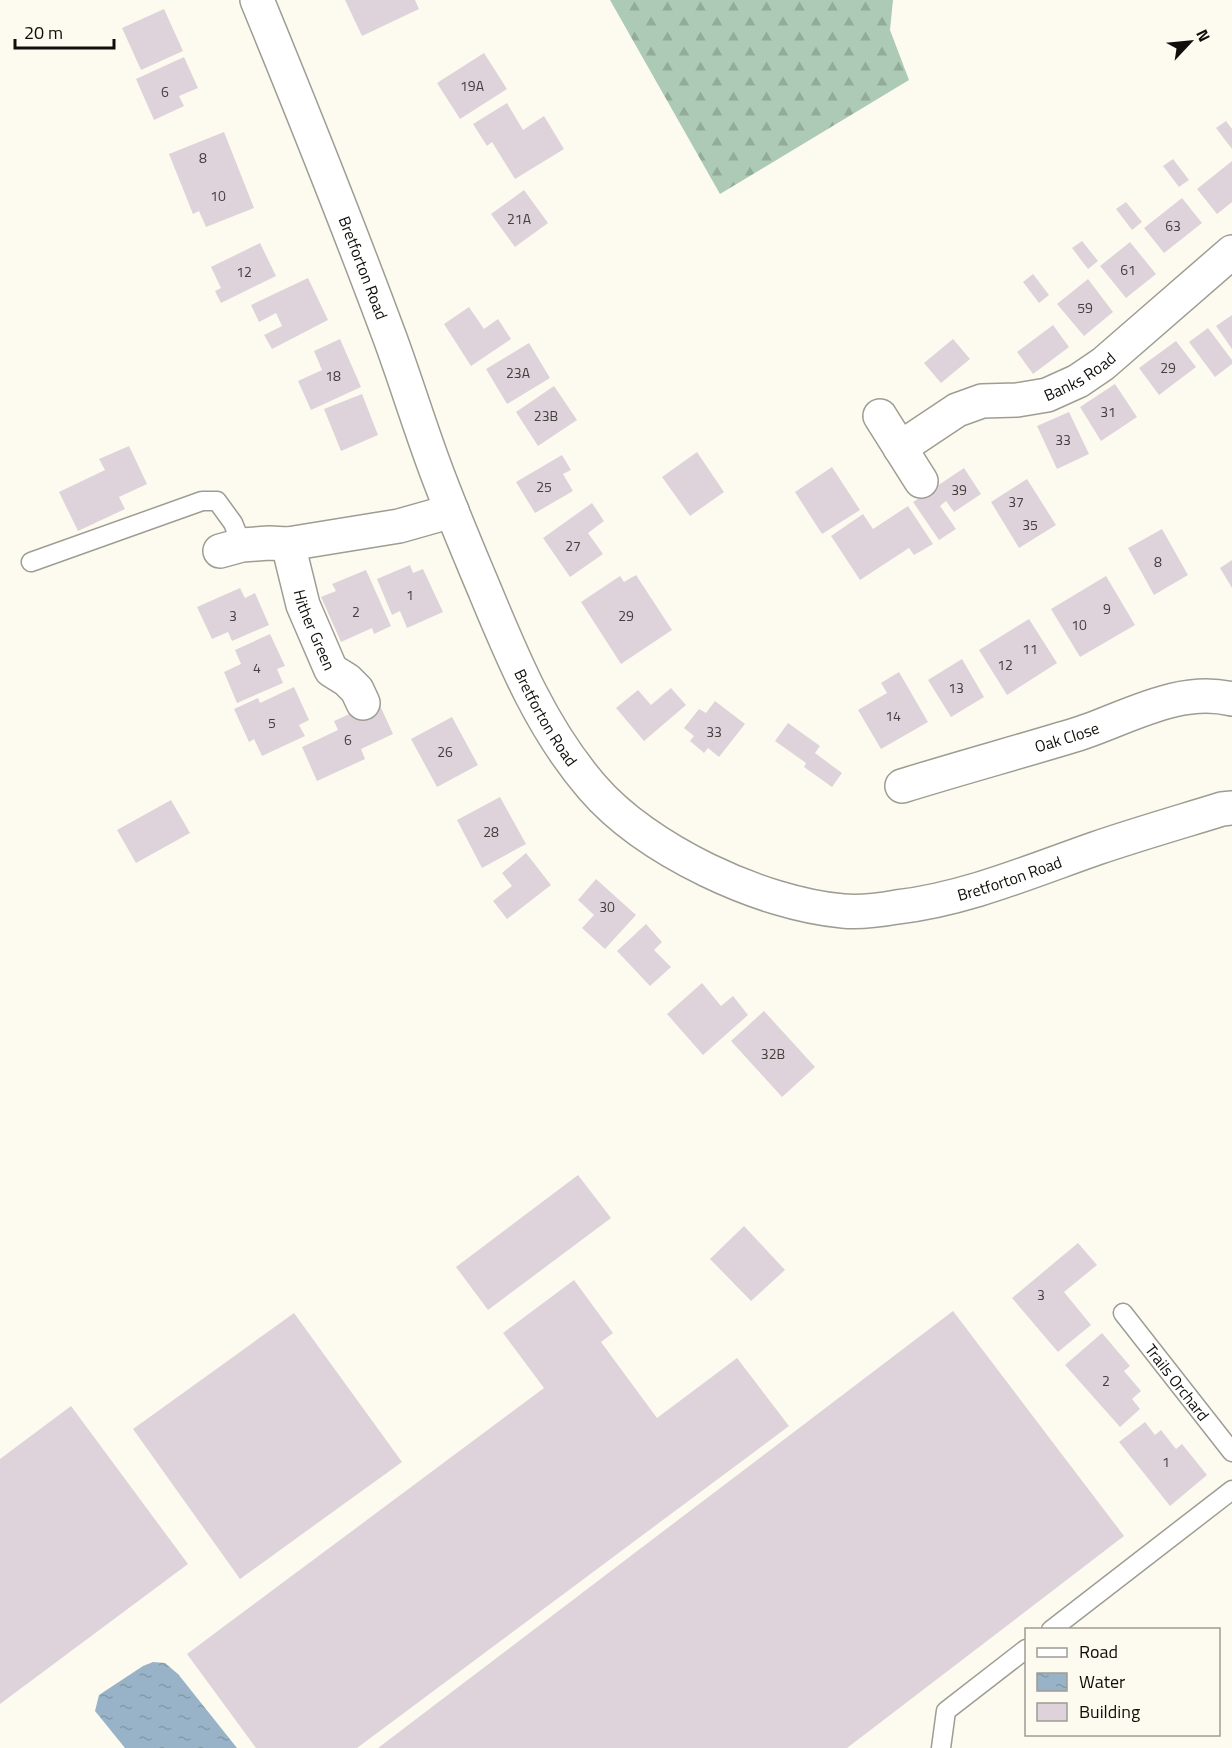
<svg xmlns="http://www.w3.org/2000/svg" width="1232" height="1748" viewBox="0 0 1232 1748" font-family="'Titillium Web',sans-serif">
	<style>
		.forest { fill: url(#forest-firs) }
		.water { fill: url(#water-ripples) }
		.building { fill: #ded3da }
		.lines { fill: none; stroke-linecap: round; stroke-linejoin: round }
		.lane-casing { stroke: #9e9d93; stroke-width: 21 }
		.street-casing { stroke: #9e9d93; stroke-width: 36 }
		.secondary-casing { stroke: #9e9d93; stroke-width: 36 }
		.lane { stroke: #fff; stroke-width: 18 }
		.street { stroke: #fff; stroke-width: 33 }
		.secondary { stroke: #fff; stroke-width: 33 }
		.labels { text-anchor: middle; stroke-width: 4.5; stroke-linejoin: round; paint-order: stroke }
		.number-label { font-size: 14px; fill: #433f3e }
		.street-label { font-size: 16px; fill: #0f0e0a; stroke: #fdfbf0 }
	</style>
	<defs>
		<pattern id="forest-firs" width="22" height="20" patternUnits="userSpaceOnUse" patternTransform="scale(1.5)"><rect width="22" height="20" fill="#accab5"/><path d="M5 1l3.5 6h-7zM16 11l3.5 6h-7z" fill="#93ac9a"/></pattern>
		<pattern id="water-ripples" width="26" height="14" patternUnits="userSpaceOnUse" patternTransform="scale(1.5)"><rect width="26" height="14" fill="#98b3c8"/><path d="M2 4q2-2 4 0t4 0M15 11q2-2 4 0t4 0" fill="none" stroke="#8299aa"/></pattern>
	</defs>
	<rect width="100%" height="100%" fill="#fdfbf0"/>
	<path class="forest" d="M610,0H893L890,30L909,80L720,194Z"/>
	<path class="water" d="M153,1662L165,1663L178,1674L237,1748H125L95,1711L99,1695L143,1666Z"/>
	<path class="building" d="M345,0H415L419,9L362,36Z
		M164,9L183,51L141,70L122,28Z
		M484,53L507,89L460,119L437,83Z
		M184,57L198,88L179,96L184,106L154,120L136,79Z
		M507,103L523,130L544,116L564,149L515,179L492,142L487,146L473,124Z
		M1226,121L1232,129V149L1216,128Z
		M224,132L254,208L206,227L199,211L193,214L169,154Z
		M1173,159L1189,180L1179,187L1163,166Z
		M1232,161V202L1217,214L1197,189Z
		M524,190L548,223L515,247L491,214Z
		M1182,198L1202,223L1164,253L1144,228Z
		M1126,202L1142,222L1132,230L1116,209Z
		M1082,241L1098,261L1088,269L1072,248Z
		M1130,242L1156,274L1126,298L1100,266Z
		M260,243L276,276L221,303L215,291L221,288L211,267Z
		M1033,274L1049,295L1039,303L1023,282Z
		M308,278L328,320L272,349L264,335L282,326L276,313L259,322L251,305Z
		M1088,279L1113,312L1084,336L1057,304Z
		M469,307L484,329L498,319L511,339L471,366L444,324Z
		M1232,315V349L1216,326Z
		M1053,325L1069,347L1033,374L1017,352Z
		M1208,328L1232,360V364L1215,377L1189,342Z
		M340,339L361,387L311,410L298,381L322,370L314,351Z
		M953,339L970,359L941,383L924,363Z
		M1176,341L1196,367L1159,395L1139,368Z
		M529,343L550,378L507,404L486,369Z
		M1115,384L1137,417L1101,441L1080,407Z
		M554,386L577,420L538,446L516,412Z
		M362,394L378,435L341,451L324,409Z
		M1069,412L1089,454L1057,469L1037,426Z
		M129,446L147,484L119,497L125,509L78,531L59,492L105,470L99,459Z
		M697,452L724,492L690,516L662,477Z
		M562,455L571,470L563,474L573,491L535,513L516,482Z
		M832,467L860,510L822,534L795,492Z
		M964,468L981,494L954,512L946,501L940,506L956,529L939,540L913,502Z
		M1027,479L1056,525L1019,548L991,502Z
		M592,503L604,521L588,533L603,554L570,577L543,538Z
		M908,506L933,544L914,555L909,548L860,580L831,536L863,514L873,529Z
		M1162,529L1188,575L1154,595L1128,548Z
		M1232,560V588L1220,568Z
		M410,565L413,573L423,569L443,612L407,628L400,611L392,615L377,579Z
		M366,570L391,626L374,634L372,628L341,642L321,597L336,591L332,584Z
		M636,575L672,630L621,664L581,602L620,576L624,582Z
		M1106,576L1135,625L1080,657L1051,609Z
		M240,588L245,598L255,593L269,625L232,641L228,632L212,639L197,607Z
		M1029,619L1057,663L1007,695L979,650Z
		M270,634L285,666L277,669L283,683L237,703L224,672L241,664L235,650Z
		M962,659L984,697L951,717L928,680Z
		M899,672L928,722L881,749L858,710L887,693L881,683Z
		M294,687L309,720L299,725L305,736L262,756L254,739L249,742L234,709L258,698L260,703Z
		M671,688L686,705L644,741L616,708L638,690L651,705Z
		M378,701L393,734L361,749L365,759L317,781L302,747L338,730L334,721Z
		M715,701L745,724L719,757L708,748L704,753L690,741L694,736L684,728L699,709L706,713Z
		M452,717L478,765L437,787L411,739Z
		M788,723L820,746L815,753L842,773L832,787L804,767L806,763L775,741Z
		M500,797L526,844L482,868L457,820Z
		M171,800L190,833L136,863L117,830Z
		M526,853L551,885L507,919L493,901L512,886L502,873Z
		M596,879L636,915L605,949L582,928L594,915L578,900Z
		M646,924L662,942L654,950L671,967L650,986L617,951Z
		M702,983L721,1006L733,996L748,1015L703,1055L667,1014Z
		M764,1011L815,1067L782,1097L731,1041Z
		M578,1175L611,1218L488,1310L456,1267Z
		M744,1226L785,1270L751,1301L710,1259Z
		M1078,1243L1097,1265L1064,1292L1091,1325L1058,1352L1012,1298Z
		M574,1280L613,1333L601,1342L657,1418L737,1358L789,1426L357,1748H256L187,1654L544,1388L503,1333Z
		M953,1311L1124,1536L847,1748H378Z
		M294,1313L402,1462L240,1579L133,1429Z
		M1102,1333L1130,1366L1124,1371L1141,1391L1132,1399L1140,1409L1120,1427L1065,1365Z
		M71,1406L188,1564L0,1704V1459Z
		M1145,1422L1155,1435L1161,1430L1176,1449L1182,1444L1207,1475L1170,1506L1119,1442Z"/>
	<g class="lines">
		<defs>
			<g id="lane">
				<path d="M31,562L202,501H217L233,523L242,545"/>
				<path id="s1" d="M1123,1313L1232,1452"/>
				<path d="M1051,1630L1232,1490"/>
				<path d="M941,1748L946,1711L1026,1649"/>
			</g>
			<g id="street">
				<path d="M880,416L921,481"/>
				<path id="s2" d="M900,448L957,410L982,401L1017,400L1047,395L1078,381L1103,364L1232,252"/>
				<path id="s3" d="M288,544L303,605L331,670L347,680L357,690L363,703"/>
				<path d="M220,551L242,545L269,543L288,544L399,526L452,511"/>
				<path id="s4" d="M902,786C960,768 1019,752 1078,734C1127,718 1179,686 1232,699"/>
			</g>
			<g id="secondary">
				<path id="s5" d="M257,0C303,112 348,225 390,338C405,379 418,421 433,462C449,506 467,548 485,591C514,661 542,729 592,787C646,850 761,904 843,911C861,913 880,910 897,907C966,899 1031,871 1097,848C1138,834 1180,822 1222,809L1232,808"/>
			</g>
		</defs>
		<use href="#lane" class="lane-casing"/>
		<use href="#street" class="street-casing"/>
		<use href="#secondary" class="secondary-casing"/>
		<use href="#lane" class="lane"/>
		<use href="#street" class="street"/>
		<use href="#secondary" class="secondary"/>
	</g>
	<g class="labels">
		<g class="number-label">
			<text x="472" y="91">19A</text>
			<text x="165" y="97">6</text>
			<text x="203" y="163">8</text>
			<text x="218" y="201">10</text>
			<text x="519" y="224">21A</text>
			<text x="1173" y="231">63</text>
			<text x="1128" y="275">61</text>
			<text x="244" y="277">12</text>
			<text x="1085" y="313">59</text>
			<text x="1168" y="373">29</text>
			<text x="518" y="378">23A</text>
			<text x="333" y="381">18</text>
			<text x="1108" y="417">31</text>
			<text x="546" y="421">23B</text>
			<text x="1063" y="445">33</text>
			<text x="544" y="492">25</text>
			<text x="959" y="495">39</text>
			<text x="1016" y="507">37</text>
			<text x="1030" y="530">35</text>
			<text x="573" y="551">27</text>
			<text x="1158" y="567">8</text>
			<text x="410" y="600">1</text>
			<text x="1107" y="614">9</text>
			<text x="356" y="617">2</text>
			<text x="233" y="621">3</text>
			<text x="626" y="621">29</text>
			<text x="1079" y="630">10</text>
			<text x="1030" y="654">11</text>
			<text x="1005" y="670">12</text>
			<text x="257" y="673">4</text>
			<text x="956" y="693">13</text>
			<text x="893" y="721">14</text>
			<text x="272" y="728">5</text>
			<text x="714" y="737">33</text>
			<text x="348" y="745">6</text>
			<text x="445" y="757">26</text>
			<text x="491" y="837">28</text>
			<text x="607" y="912">30</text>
			<text x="773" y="1059">32B</text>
			<text x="1041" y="1300">3</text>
			<text x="1106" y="1386">2</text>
			<text x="1166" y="1467">1</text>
		</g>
		<g class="street-label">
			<text dy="6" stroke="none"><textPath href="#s5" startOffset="288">Bretforton Road</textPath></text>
			<text dy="6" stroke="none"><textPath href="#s2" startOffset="198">Banks Road</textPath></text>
			<text dy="6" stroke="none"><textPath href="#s3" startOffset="90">Hither Green</textPath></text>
			<text dy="6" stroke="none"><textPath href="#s5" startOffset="774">Bretforton Road</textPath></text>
			<text dy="6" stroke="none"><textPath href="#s4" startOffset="172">Oak Close</textPath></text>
			<text dy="6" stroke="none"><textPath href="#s5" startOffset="1314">Bretforton Road</textPath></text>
			<text dy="6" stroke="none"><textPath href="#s1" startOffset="88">Trails Orchard</textPath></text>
		</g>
	</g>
	<rect x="1025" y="1628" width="195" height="108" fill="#fdfbf0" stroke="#9e9c94" stroke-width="1.5"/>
	<rect x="1037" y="1648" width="30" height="9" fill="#ffffff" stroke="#9e9c94" stroke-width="1.5"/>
	<text x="1079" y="1658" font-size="18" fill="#0f0e0a">Road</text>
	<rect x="1037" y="1673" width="30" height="18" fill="url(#water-ripples)" stroke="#9e9c94" stroke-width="1.5"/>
	<text x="1079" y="1688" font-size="18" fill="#0f0e0a">Water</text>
	<rect x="1037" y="1703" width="30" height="18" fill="#ded3da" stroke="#9e9c94" stroke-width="1.5"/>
	<text x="1079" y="1718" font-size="18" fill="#0f0e0a">Building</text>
	<g transform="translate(1190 42) rotate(64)" stroke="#fdfbf0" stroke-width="4.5" paint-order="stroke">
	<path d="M0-4.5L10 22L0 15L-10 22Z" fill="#0f0e0a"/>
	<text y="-9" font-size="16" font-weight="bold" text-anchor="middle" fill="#0f0e0a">N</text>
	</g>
	<path d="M15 39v9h99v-9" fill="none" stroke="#0f0e0a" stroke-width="3"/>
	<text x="24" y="39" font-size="18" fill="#0f0e0a" stroke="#fdfbf0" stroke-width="4.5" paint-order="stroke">20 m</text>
</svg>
